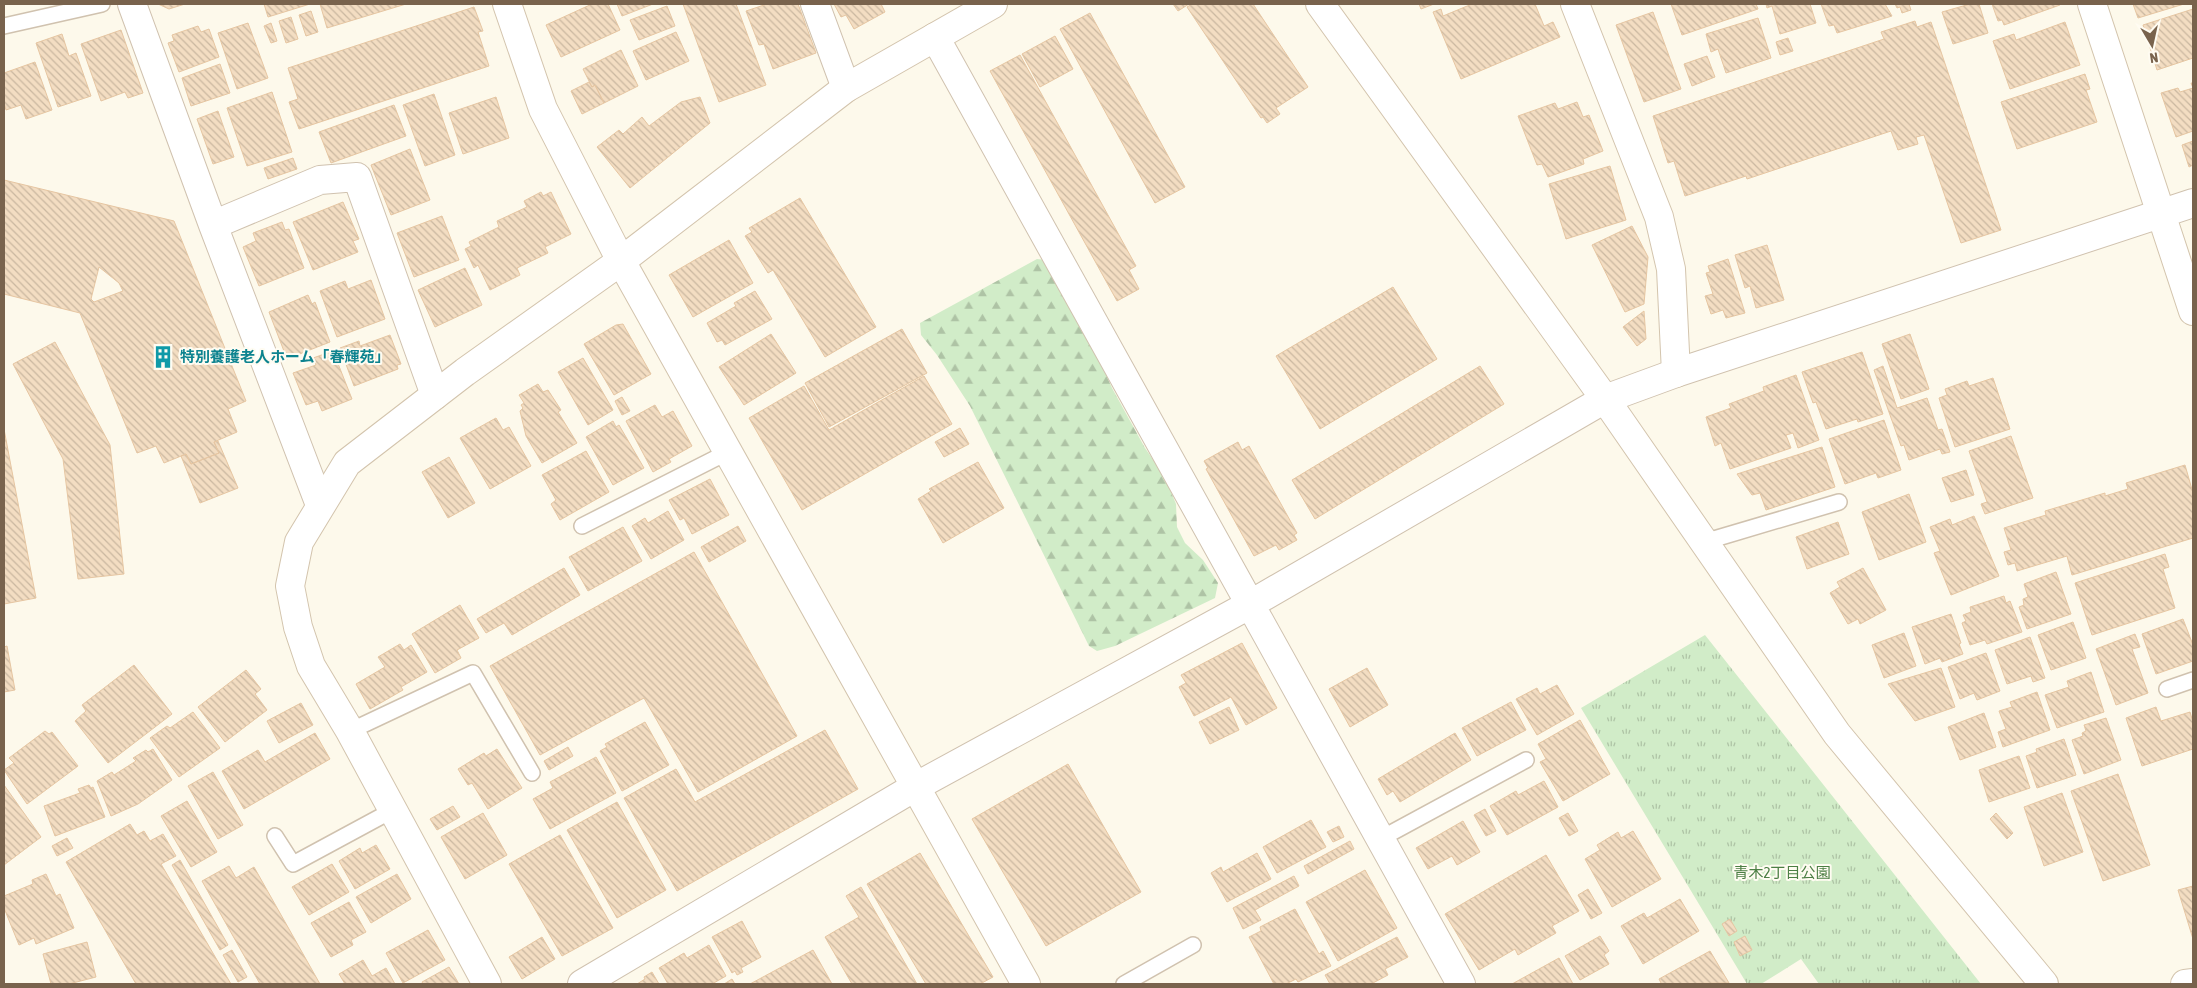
<svg xmlns="http://www.w3.org/2000/svg" width="2197" height="988" viewBox="0 0 2197 988" font-family="'Asap Condensed','Noto Sans JP',sans-serif">
	<style>
		.forest { fill: url(#forest-firs) }
		.park { fill: url(#park-tufts) }
		.building { fill: url(#building-back-hatch); stroke: #e6c6a2; fill-rule: evenodd }
		.lines { fill: none; stroke-linecap: round; stroke-linejoin: round }
		.lane-casing { stroke: #d0c2af; stroke-width: 18 }
		.street-casing { stroke: #d0c2af; stroke-width: 30 }
		.secondary-casing { stroke: #d3c4ad; stroke-width: 30 }
		.lane { stroke: #fff; stroke-width: 15 }
		.street { stroke: #fff; stroke-width: 28 }
		.secondary { stroke: #fff; stroke-width: 28 }
		.labels { text-anchor: middle; stroke-width: 4; stroke-linejoin: round; paint-order: stroke }
		.culture-label { font-size: 15px; font-weight: bold; fill: #0d838f; stroke: #fffcf2; text-anchor: start }
		.park-label { font-size: 15px; fill: #4c7f44; stroke: #fffcf2 }
	</style>
	<defs>
		<pattern id="forest-firs" width="22" height="20" patternUnits="userSpaceOnUse" patternTransform="scale(1.25)"><rect width="22" height="20" fill="#d1ecc8"/><path d="M5 1l3.5 6h-7zM16 11l3.5 6h-7z" fill="#aec3a5"/></pattern>
		<pattern id="park-tufts" width="24" height="20" patternUnits="userSpaceOnUse" patternTransform="scale(1.25)"><rect width="24" height="20" fill="#d1ecc8"/><path d="M3 7l-1-3M5 7V3M7 7l1-3M15 17l-1-3M17 17v-4M19 17l1-3" fill="none" stroke="#aec3a5"/></pattern>
		<pattern id="building-back-hatch" width="6" height="6" patternUnits="userSpaceOnUse" patternTransform="scale(1.25)"><rect width="6" height="6" fill="#f3ddc2"/><path d="M-1 5l2 2M0 0l6 6M5-1l2 2" fill="none" stroke="#cab7a0"/></pattern>
	</defs>
	<rect width="100%" height="100%" fill="#fdf9eb"/>
	<path class="forest" d="M1037,259L1047,260L1095,349L1112,388L1145,448L1165,477L1176,504L1177,527L1185,543L1203,560L1218,583L1215,598L1115,646L1097,651L1089,646L970,406L937,355L921,335L920,323Z"/>
	<path class="park" d="M1705,635L1981,984H1819L1801,959L1761,984H1747L1581,708Z"/>
	<path class="building" d="M158,4H185L169,9Z
		M264,4H310L268,17Z
		M320,4H406L327,28Z
		M592,4H608L620,30L561,57L546,25Z
		M617,4H653L622,16Z
		M683,4H736L766,85L719,102Z
		M767,4H798L816,53L773,69L764,44L759,45L746,11Z
		M834,4H881L885,12L854,29L846,15L841,17Z
		M1173,4H1189L1178,11Z
		M1192,4H1253L1308,87L1276,108L1280,114L1267,123L1263,117L1261,118L1187,7Z
		M1419,4H1434L1421,9Z
		M1472,4H1535L1544,26L1553,22L1560,37L1461,79L1433,12L1441,9L1443,16Z
		M1671,4H1756L1758,9L1682,35Z
		M1766,4H1810L1816,23L1780,34L1772,6L1767,8Z
		M1821,4H1885L1892,16L1837,33L1834,25L1829,26Z
		M1895,4H1909L1911,10L1902,13L1900,7L1897,8Z
		M1970,4H1979L1988,33L1953,44L1942,12Z
		M1992,4H2060V5L2004,25L2002,20L1998,21Z
		M2133,4H2184L2138,18Z
		M667,6L675,26L639,40L630,20Z
		M474,7L483,31L478,32L489,66L299,129L289,102L298,99L288,68Z
		M2193,9V58L2157,70L2143,25Z
		M311,11L318,32L306,36L299,15Z
		M1653,12L1681,89L1644,102L1616,25Z
		M1090,13L1185,187L1155,203L1060,29Z
		M291,17L298,39L286,43L279,21Z
		M1758,18L1771,58L1726,73L1718,49L1711,52L1706,34Z
		M1915,21L1917,27L1931,22L2001,230L1961,243L1924,135L1916,137L1918,144L1898,150L1891,131L1747,179L1746,176L1685,196L1674,161L1668,163L1653,116L1884,39L1881,32Z
		M2065,22L2080,65L2010,89L1993,41L2014,34L2016,40Z
		M248,23L268,78L237,89L218,33Z
		M271,23L277,41L271,43L264,26Z
		M198,26L201,32L209,29L219,57L179,72L168,43L174,41L172,35Z
		M121,30L143,93L128,98L125,92L101,101L81,44Z
		M676,32L689,61L646,80L633,51Z
		M62,34L69,56L76,53L91,96L58,107L36,43Z
		M1055,36L1073,69L1040,87L1022,54Z
		M1788,38L1793,51L1780,55L1776,42Z
		M621,50L638,86L604,103L595,85L592,87L583,69Z
		M1020,55L1136,266L1129,270L1139,289L1117,301L990,71Z
		M1707,56L1715,77L1692,86L1684,64Z
		M35,62L52,110L26,119L21,105L6,110L4,103V73Z
		M220,64L230,93L191,106L182,78Z
		M2085,74L2090,89L2086,90L2097,122L2017,149L2001,102Z
		M589,82L592,87L595,85L604,103L582,114L571,91Z
		M2191,83H2193V131L2176,137L2161,93L2178,88L2180,92L2193,88Z
		M272,92L292,152L247,166L227,108Z
		M434,94L455,155L425,166L403,105Z
		M496,97L509,138L463,154L449,113Z
		M700,97L710,123L630,188L597,147L619,130L623,134L642,117L649,126L681,102Z
		M1577,102L1583,117L1589,115L1603,151L1583,159L1584,164L1548,177L1542,164L1537,165L1518,116L1555,103L1558,109Z
		M394,105L406,136L331,163L319,132Z
		M218,111L234,157L213,164L197,119Z
		M2193,141V165L2189,167L2182,145Z
		M410,149L430,200L391,215L371,165Z
		M293,158L297,169L268,179L264,168Z
		M1610,166L1626,220L1566,239L1549,184Z
		M4,180L174,221L246,401L228,409L237,432L214,442L219,453L191,464L186,454L164,463L156,446L137,453L80,313L4,294ZM99,267L119,283L123,291L94,302L91,299Z
		M541,192L543,196L551,192L571,234L545,247L548,253L517,268L520,275L490,290L478,265L474,268L465,249L471,246L469,242L499,227L497,221L527,207L524,201Z
		M800,198L876,327L825,357L773,270L768,273L745,236L752,232L749,228Z
		M343,202L359,239L353,241L358,252L313,270L293,222Z
		M442,216L459,260L414,277L397,233Z
		M282,222L285,230L289,229L304,268L259,286L243,247L256,241L253,233Z
		M1632,226L1648,257L1644,304L1625,312L1592,245Z
		M729,240L753,283L693,317L669,275Z
		M1767,245L1784,300L1756,308L1750,286L1745,288L1735,255Z
		M1728,259L1745,313L1726,318L1723,310L1711,314L1705,296L1713,294L1706,273L1710,272L1708,266Z
		M465,268L482,305L435,327L418,290Z
		M371,280L385,319L337,337L320,291L345,281L348,289Z
		M1393,287L1437,359L1320,429L1276,356Z
		M755,291L772,319L725,345L722,340L717,342L707,323L736,306L734,303Z
		M308,295L312,304L315,302L330,342L287,359L269,312Z
		M1644,311L1646,339L1637,346L1623,327Z
		M623,324L651,374L614,395L584,344L616,325Z
		M902,329L927,373L829,427L805,383Z
		M771,334L796,373L744,405L719,367Z
		M1910,334L1929,389L1901,399L1882,344Z
		M390,335L401,364L397,365L398,369L354,386L340,348L359,341L360,346Z
		M55,342L110,445L124,574L78,579L63,459L13,364Z
		M330,352L332,358L335,356L352,399L322,411L318,401L306,405L293,373L316,365L313,358Z
		M1862,352L1883,414L1858,422L1857,419L1826,429L1816,402L1813,403L1802,372Z
		M583,358L613,410L588,425L558,372Z
		M1480,366L1504,404L1315,519L1292,480Z
		M1883,366L1897,408L1927,398L1938,430L1942,429L1950,452L1942,454L1940,449L1909,460L1904,445L1901,446L1874,370Z
		M1796,375L1819,440L1798,448L1793,433L1786,435L1791,448L1730,469L1721,443L1715,446L1706,417L1731,408L1729,404L1764,391L1763,387Z
		M924,376L952,424L802,510L749,418L804,386L829,430Z
		M1993,378L2010,429L1955,447L1939,398L1947,395L1945,389L1967,381L1969,386Z
		M538,384L543,392L548,390L561,410L558,412L577,443L542,463L526,436L520,411L523,408L521,405L524,403L519,395Z
		M622,397L630,411L622,415L615,401Z
		M655,405L662,417L673,411L692,446L669,459L671,462L653,472L626,421Z
		M496,418L503,430L509,427L531,466L490,489L460,438Z
		M1884,420L1901,470L1878,478L1876,473L1845,484L1829,439Z
		M613,421L616,427L619,425L644,468L613,485L586,437Z
		M960,428L969,444L944,457L935,442Z
		M4,429L36,598L4,604Z
		M2011,436L2033,498L1985,514L1981,504L1987,502L1969,451Z
		M218,441L238,488L200,503L181,456L186,454L191,464L219,453L214,442Z
		M1238,442L1242,450L1249,446L1297,533L1294,535L1297,540L1279,550L1276,545L1254,556L1206,469L1208,468L1204,461Z
		M1822,447L1835,487L1766,510L1760,493L1752,495L1737,474Z
		M586,451L609,492L560,520L551,504L556,500L542,475Z
		M449,457L475,503L448,518L422,472Z
		M978,462L1004,508L943,543L918,499L931,491L929,489Z
		M2185,465L2193,493V538L2072,575L2067,556L2017,571L2015,563L2008,565L2004,552L2011,550L2004,528L2046,515L2045,511L2105,493V496L2128,489L2126,483Z
		M1966,470L1974,495L1951,502L1942,478Z
		M710,479L729,515L692,534L684,518L680,520L669,500Z
		M1909,494L1926,542L1879,560L1862,512Z
		M668,511L684,540L651,559L632,526L645,518L648,523Z
		M1974,516L1999,576L1951,595L1934,553L1940,551L1930,527L1950,519L1952,525Z
		M1838,522L1849,554L1807,569L1796,537Z
		M738,526L746,541L709,562L701,547Z
		M623,527L642,561L588,591L569,557Z
		M694,552L797,736L698,792L644,698L540,755L490,666Z
		M2165,554L2169,567L2163,569L2175,608L2092,635L2075,583Z
		M564,568L580,595L512,635L504,623L486,633L477,619Z
		M1863,568L1886,610L1860,624L1858,619L1848,624L1830,593L1840,587L1837,582Z
		M2056,572L2071,614L2027,629L2019,607L2024,605L2023,599L2028,597L2024,584Z
		M2004,596L2006,603L2010,601L2022,632L1987,644L1985,640L1970,645L1962,623L1966,621L1963,615L1971,612L1970,607Z
		M460,605L479,638L457,650L461,658L435,673L412,634Z
		M1951,614L1961,643L1959,644L1963,654L1942,662L1940,658L1925,664L1912,627Z
		M2183,619L2193,645V661L2156,674L2142,634Z
		M2073,622L2086,658L2051,670L2038,635Z
		M1904,633L1916,666L1884,678L1872,645Z
		M2135,634L2140,647L2132,649L2148,693L2116,705L2096,649Z
		M2030,637L2045,678L2033,682L2031,676L2007,684L1995,650Z
		M1242,643L1277,708L1246,725L1231,697L1194,716L1179,687L1186,683L1181,675Z
		M400,644L404,650L411,645L427,672L401,687L403,690L370,709L356,684L385,667L378,657Z
		M7,646L15,690L4,692V647Z
		M1986,653L2000,691L1977,700L1974,693L1960,699L1948,667Z
		M134,665L172,714L108,763L75,721L86,711L82,705Z
		M1367,668L1388,705L1350,727L1329,689Z
		M1941,668L1955,707L1915,721L1888,684Z
		M246,670L261,689L255,694L267,710L225,742L198,707Z
		M2091,672L2104,712L2057,728L2045,695L2069,687L2067,681Z
		M1557,685L1574,714L1537,735L1516,699L1537,688L1540,694Z
		M2037,692L2050,730L2003,747L1998,732L2006,729L1999,711L2012,707L2010,702Z
		M1511,702L1526,730L1477,756L1462,728Z
		M301,703L313,725L279,743L267,721Z
		M1229,707L1239,730L1210,744L1199,722Z
		M2156,707L2161,721L2190,712L2193,722V749L2142,766L2126,718Z
		M193,712L220,748L179,777L150,738L167,726L170,728Z
		M1984,713L1996,747L1960,760L1948,727Z
		M2106,718L2121,760L2084,774L2072,740L2083,736L2082,733L2086,731L2084,725Z
		M1580,720L1610,774L1563,801L1540,762L1546,759L1538,744Z
		M645,722L669,765L622,791L600,751L607,747L605,744Z
		M825,730L858,789L677,891L624,798L676,769L695,802Z
		M45,731L49,734L52,732L78,766L27,804L4,770L14,763L9,758Z
		M315,733L330,759L244,809L222,771L258,750L265,762Z
		M1455,733L1471,760L1400,802L1393,791L1387,795L1378,779Z
		M2064,739L2076,775L2037,788L2026,756L2037,752L2036,749Z
		M568,747L573,756L549,770L544,761Z
		M153,749L172,780L138,804L111,816L97,781L112,772L114,775L136,761L133,758L146,750L148,752Z
		M497,749L522,788L488,809L472,783L468,785L458,769L484,753L486,756Z
		M2019,756L2030,788L1989,802L1979,770Z
		M596,757L616,793L550,829L533,799L553,788L550,782Z
		M1068,764L1141,892L1046,946L972,819Z
		M213,772L243,825L218,839L188,786Z
		M2118,774L2150,865L2103,881L2071,791Z
		M1544,781L1558,807L1507,835L1490,806L1516,791L1518,795Z
		M4,785L41,837L4,865Z
		M89,785L91,788L93,787L105,817L55,836L44,806L80,793L78,789Z
		M2062,793L2083,852L2044,866L2024,807Z
		M187,801L217,852L191,867L161,816Z
		M617,802L666,890L617,918L567,830Z
		M453,806L460,817L437,830L430,819Z
		M1485,809L1496,831L1486,836L1474,815Z
		M483,813L507,855L465,879L441,837Z
		M1568,813L1578,831L1569,836L1559,818Z
		M1996,813L2013,833L2007,839L1990,819Z
		M1311,820L1326,847L1277,873L1263,847Z
		M1463,821L1480,852L1457,865L1452,856L1428,869L1416,848Z
		M130,824L137,835L144,831L150,841L163,834L176,856L161,864L231,984H136L66,862Z
		M1339,826L1344,837L1333,842L1327,832Z
		M1633,831L1661,879L1612,907L1585,859L1600,850L1597,845L1618,832L1621,838Z
		M560,835L613,928L562,956L509,864Z
		M67,838L73,848L57,856L52,846Z
		M1350,841L1354,849L1308,874L1304,866Z
		M376,845L390,869L355,889L339,861L360,848L362,853Z
		M920,853L993,977L980,984H926L867,884Z
		M1257,853L1271,879L1227,902L1211,873L1221,867L1223,872Z
		M1546,855L1579,911L1552,926L1556,933L1518,955L1515,949L1479,970L1445,914Z
		M180,860L228,945L220,950L172,865Z
		M332,864L349,892L309,915L292,887Z
		M229,866L236,878L254,867L320,984H260L202,881Z
		M1365,870L1397,928L1338,961L1306,902Z
		M46,874L56,896L60,894L74,928L36,944L34,938L19,945L4,908V896L33,884L32,880Z
		M397,874L411,899L371,923L356,897Z
		M1294,876L1299,886L1255,910L1261,920L1243,929L1233,908Z
		M2193,886V939L2178,890Z
		M861,887L917,984H852L825,937L859,917L846,896Z
		M1588,889L1602,913L1591,919L1578,895Z
		M1680,899L1699,931L1643,964L1621,926L1644,913L1647,918Z
		M349,902L366,932L351,940L353,945L331,957L311,923Z
		M1295,909L1319,954L1323,951L1331,966L1298,982L1296,979L1286,984H1274L1249,937L1261,931L1260,927Z
		M1730,919L1737,931L1729,936L1722,924Z
		M742,921L761,957L741,968L743,972L737,975L735,971L732,973L712,937Z
		M428,930L445,960L403,983L386,953Z
		M1600,936L1609,951L1604,955L1609,964L1580,980L1565,956Z
		M1745,936L1752,950L1740,956L1734,942Z
		M542,937L555,959L522,979L509,957Z
		M1397,937L1408,957L1385,969L1388,975L1371,984H1330L1325,975Z
		M87,942L96,977L69,984H51L43,954Z
		M709,945L726,976L712,984H668L659,968L684,953L687,958Z
		M232,950L247,977L238,982L223,955Z
		M813,950L832,984H750Z
		M1710,951L1729,983L1660,984L1661,983L1659,979Z
		M1559,958L1573,984H1512Z
		M363,960L372,976L386,968L395,984H345L339,974Z
		M449,967L459,984H423L422,982Z
		M652,972L659,984H637L645,979L644,977Z
		M732,979L735,984H724Z"/>
	<g class="lines">
		<defs>
			<path id="lane" d="M4,26L102,4
				M582,526L728,452
				M1704,542L1839,502
				M2167,689L2193,680
				M350,731L473,673L532,773
				M275,836L293,864L393,810
				M1380,839L1526,760
				M1124,984L1193,945"/>
			<path id="street" d="M132,4L213,225L320,505
				M815,4L846,88
				M935,37L1461,984
				M213,225L320,180L357,177L435,395
				M582,984L915,787L1249,605L1605,399L1676,373L2193,203"/>
			<path id="secondary" d="M507,4L543,109L621,261L1026,984
				M1320,4L1605,399L1837,734L2044,984
				M1575,4L1659,217L1671,269L1676,373
				M2092,4L2193,311
				M487,984L350,731L311,666L298,627L290,586L299,542L347,463L465,372L621,261L846,88L993,4
				M2185,984L2193,983"/>
		</defs>
		<use href="#lane" class="lane-casing"/>
		<use href="#street" class="street-casing"/>
		<use href="#secondary" class="secondary-casing"/>
		<use href="#lane" class="lane"/>
		<use href="#street" class="street"/>
		<use href="#secondary" class="secondary"/>
	</g>
	<defs>
		<symbol id="building-bare" viewBox="-9 -9 18 18"><path d="M-4-6H4V6H1V3H-1V6H-4ZM-2.5-4.3h1.7v1.8h-1.7ZM.8-4.3h1.7v1.8H.8ZM-2.5-1h1.7V.8h-1.7ZM.8-1h1.7V.8H.8Z" fill="#0f9aa8" stroke="#fffcf2" stroke-width="2.5" paint-order="stroke"/></symbol>
	</defs>
	<g fill-rule="evenodd">
		<use href="#building-bare" x="147" y="341" width="32" height="32"/>
	</g>
	<g class="labels">
		<g class="culture-label">
			<text x="180" y="362">特別養護老人ホーム「春輝苑」</text>
		</g>
		<g class="park-label">
			<text x="1782" y="878">青木2丁目公園</text>
		</g>
	</g>
	<rect width="2197" height="988" fill="none" stroke="#79634d" stroke-width="10"/>
	<g transform="translate(2152 45) rotate(171)" stroke="#fffcf2" stroke-width="4" paint-order="stroke">
	<path d="M0-4L9 19L0 12L-9 19Z" fill="#79634d"/>
	<text y="-8" font-size="14" font-weight="bold" text-anchor="middle" fill="#79634d">N</text>
	</g>
</svg>
